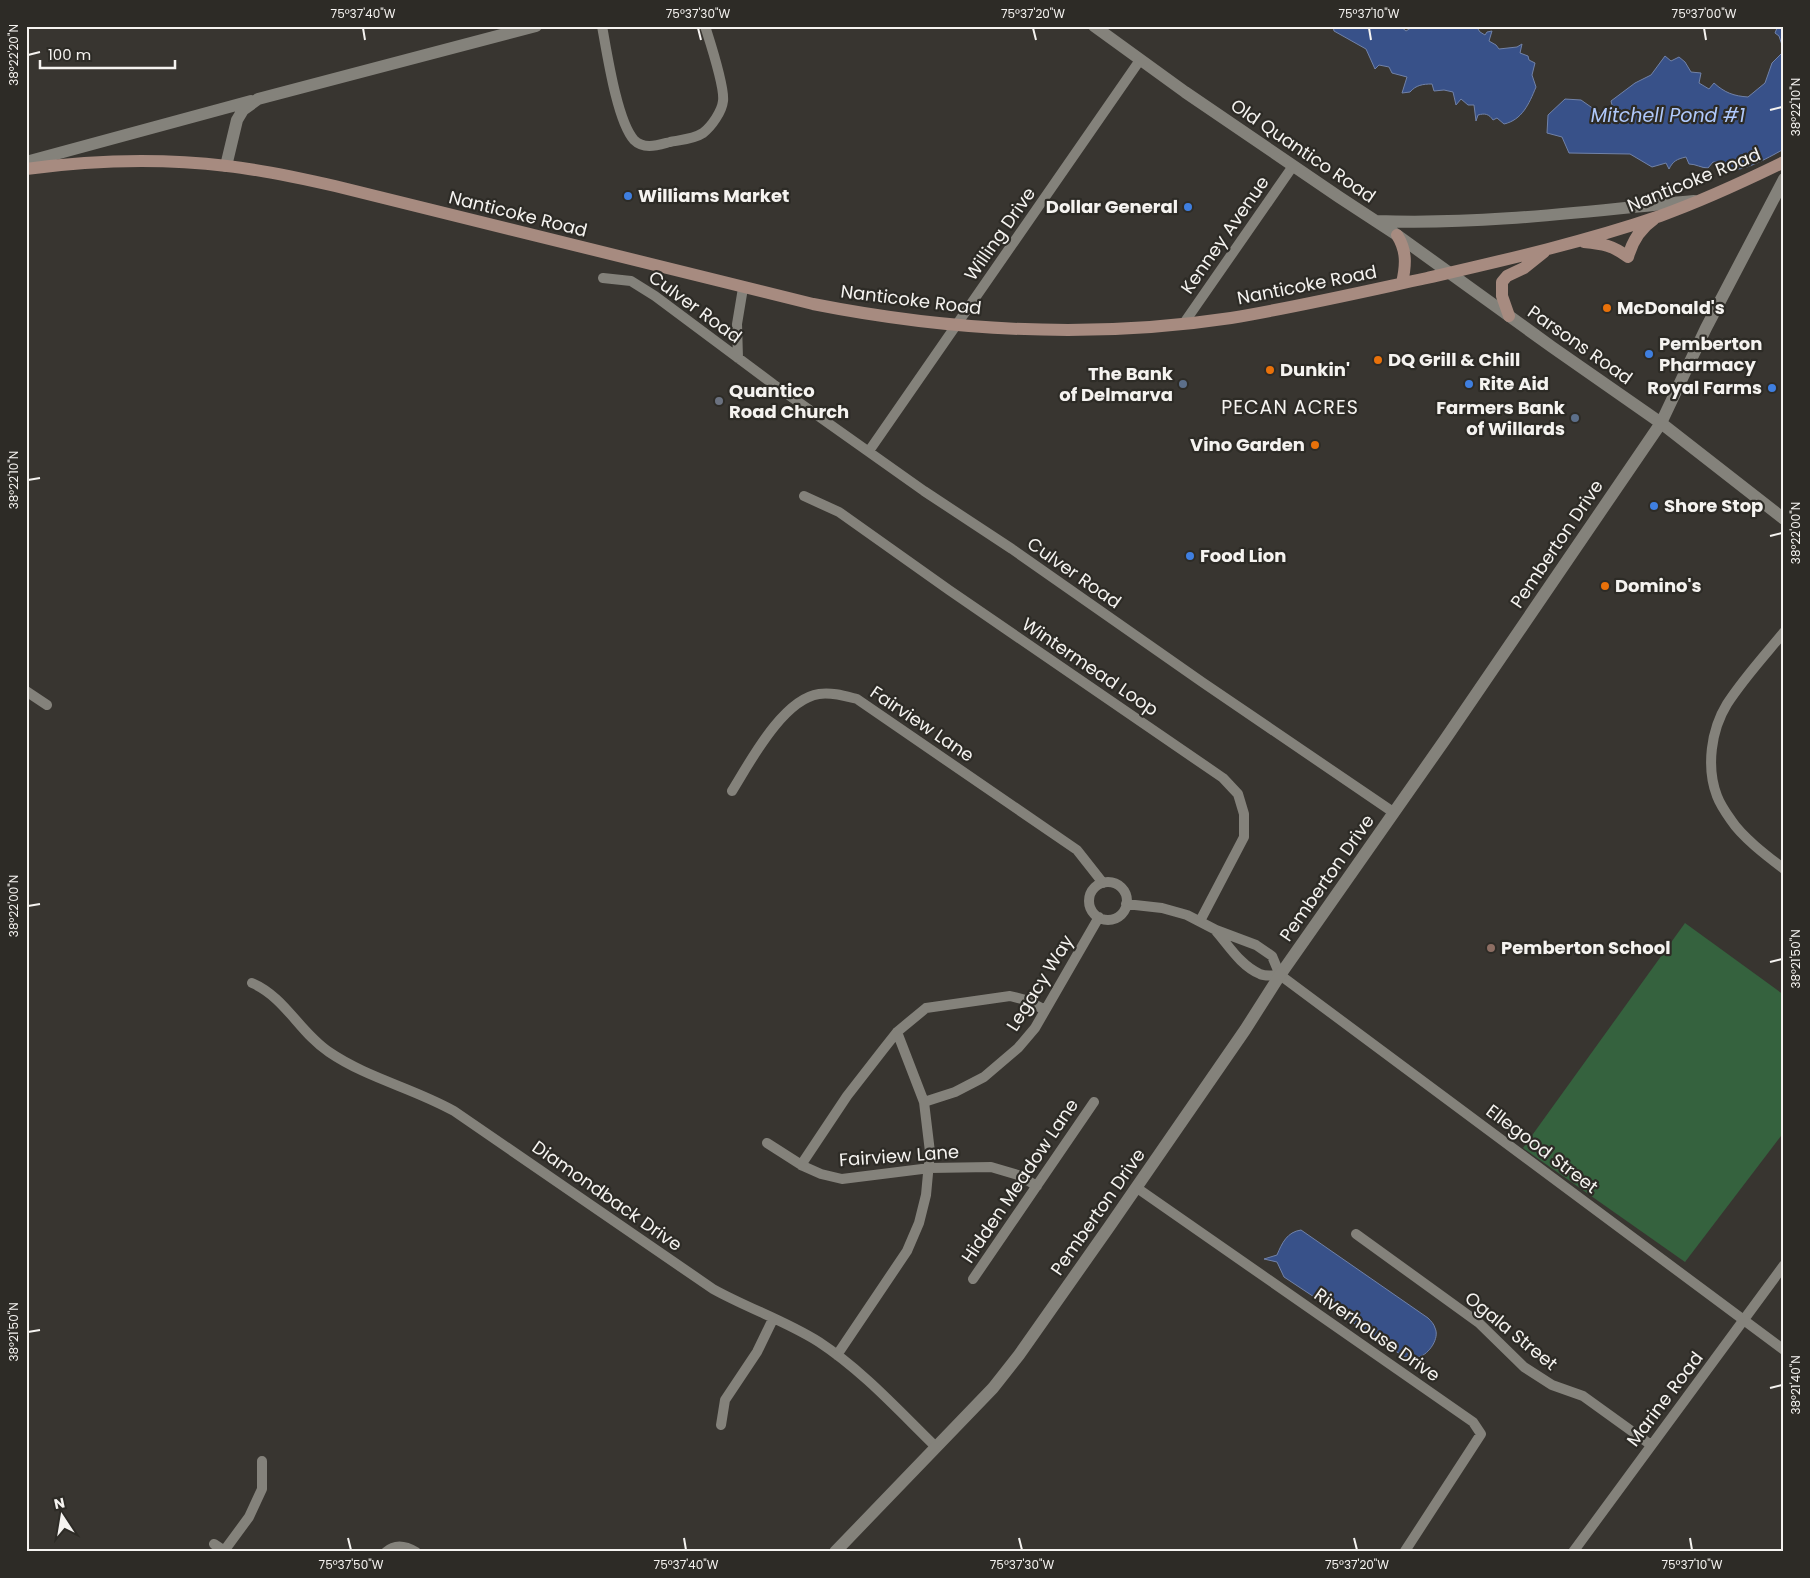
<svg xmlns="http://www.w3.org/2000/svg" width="1810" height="1578" viewBox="0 0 1810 1578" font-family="Poppins,sans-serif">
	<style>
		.green { fill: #35623e }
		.water { fill: #385189; stroke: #7182a8 }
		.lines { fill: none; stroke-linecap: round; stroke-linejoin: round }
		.minor { stroke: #84827b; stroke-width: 10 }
		.tertiary { stroke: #84827b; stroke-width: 12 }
		.secondary { stroke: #a78b80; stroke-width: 12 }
		.ticks { fill: none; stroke: #f5f3f0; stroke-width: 2 }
		.shop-dot { fill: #3f7fe0; stroke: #2d2b26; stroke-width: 2 }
		.food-dot { fill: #e8710a; stroke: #2d2b26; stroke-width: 2 }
		.service-dot { fill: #5c6f8a; stroke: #2d2b26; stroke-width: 2 }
		.worship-dot { fill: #6b7280; stroke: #2d2b26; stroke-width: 2 }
		.education-dot { fill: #8d6e63; stroke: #2d2b26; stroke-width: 2 }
		.labels { text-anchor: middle; stroke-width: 4.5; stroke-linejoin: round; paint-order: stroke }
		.street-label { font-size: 18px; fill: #f5f3f0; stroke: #2d2b26 }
		.poi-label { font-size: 18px; font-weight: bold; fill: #f5f3f0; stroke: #2d2b26; text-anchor: start }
		.water-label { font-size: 19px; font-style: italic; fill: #b0c9fb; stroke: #2d2b26 }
		.neighbourhood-label { font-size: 19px; letter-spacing: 1px; fill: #f5f3f0; stroke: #2d2b26 }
		.neatline { fill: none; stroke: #f5f3f0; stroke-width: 2 }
		.ticks-label { font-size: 12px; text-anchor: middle; fill: #f5f3f0 }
	</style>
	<rect width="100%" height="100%" fill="#383530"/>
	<path class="green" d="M1685,923L1784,995V1132L1685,1262L1523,1148Z"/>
	<path class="water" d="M1333,26H1400L1406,31L1414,26H1476L1480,32L1485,35L1487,32L1492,31L1489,41L1496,45L1499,49L1517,47L1522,44L1520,53L1528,56L1529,60L1535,63L1532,75L1536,87C1529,104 1522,120 1504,124L1497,118L1493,120C1489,114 1485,113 1478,115L1476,121L1474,105H1468L1461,99L1456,105L1453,92L1444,90L1434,91L1432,84C1423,84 1416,85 1410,92L1402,93L1407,77L1392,73L1389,67L1379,65L1375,69L1366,49L1334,31Z
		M1784,27V149C1773,155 1744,172 1732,169C1725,167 1722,162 1713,162L1708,168C1701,168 1696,164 1689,164L1686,157C1677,159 1673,161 1669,169L1666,163L1652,167L1630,154L1569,153L1562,137L1547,133L1548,115L1565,99L1581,100L1601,114L1614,113L1611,101L1635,83L1651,75L1665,56L1671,61L1679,57L1685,62L1691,72L1701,73L1699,83L1709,89L1714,83C1725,93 1734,96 1748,97L1765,83L1772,63L1782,53L1783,48L1779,36L1775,33L1777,28Z
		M1301,1230L1428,1318C1431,1321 1434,1324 1435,1328C1440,1338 1429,1354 1419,1357C1413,1359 1408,1358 1403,1356L1284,1277L1277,1262L1264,1259L1277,1255C1282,1243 1287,1232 1301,1230Z"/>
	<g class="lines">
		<path class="minor" d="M602,26C607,53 617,121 634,140C644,150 658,145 670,142C681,140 694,139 703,133C712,126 722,111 723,101C725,87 710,42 705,26
			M603,278L631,281L655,296L773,384L924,491L1012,549L1202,682L1393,812
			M1184,323L1293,166
			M738,358L737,324L743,288
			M869,451L1140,60
			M804,496L839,512L949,590L1223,778L1238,794L1244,814V837L1200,921
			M1784,632C1765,655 1743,679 1727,704C1711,730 1706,767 1717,796C1720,804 1726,813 1731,820C1742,837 1767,856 1784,869
			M26,691L47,705
			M732,791C750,762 783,699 819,694C832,692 845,696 857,699L1077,850L1103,883
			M1089 901a19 19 0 1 1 38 0a19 19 0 1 1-38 0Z
			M1126,904L1162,908L1187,915L1216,930L1256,945L1272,956L1280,975L1784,1350
			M1216,931C1229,946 1241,966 1260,974C1266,977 1274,975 1280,975
			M252,983C285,997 300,1033 329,1052C367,1078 413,1088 454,1111L713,1289C747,1308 786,1321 819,1342C863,1371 898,1410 936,1447
			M924,1102L955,1092L984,1077L1018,1048L1035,1028L1099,917
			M767,1143L803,1166L821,1174L842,1179L930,1168L991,1167L1018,1175L1037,1186
			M801,1165L847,1096L882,1051L897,1032L926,1008L1010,996L1026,1000L1045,1010
			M1137,1188L1473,1422L1481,1434L1405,1551
			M1356,1234L1479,1323L1524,1367L1552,1385L1583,1396L1651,1445
			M973,1279L1094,1102
			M837,1355L907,1251L919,1223L926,1195L930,1152L924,1102L897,1032
			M721,1425L725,1400L757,1352L773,1319
			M214,1544L226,1552
			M224,1551L249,1517L262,1489V1461
			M386,1552C395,1544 406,1546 416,1552
			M1573,1552L1784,1265"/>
		<path class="tertiary" d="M1094,26L1185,92L1339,197L1397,235L1552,347L1661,423L1784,519
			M26,162L251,101
			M226,166L237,120L243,110L258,99L536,26
			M1377,221C1483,225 1589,211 1694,201
			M835,1552L993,1388L1019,1355L1109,1227L1245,1030L1280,975L1444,741L1661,423L1706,328L1784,179"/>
		<path class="secondary" d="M26,169C93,160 160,158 227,166C264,170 300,178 335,186L813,304C950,331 1092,339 1231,318C1297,307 1362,292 1427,278C1505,260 1584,242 1660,216C1702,201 1743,182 1784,162
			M1397,235C1407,251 1406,265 1402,283
			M1584,242C1603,244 1612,245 1628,257C1632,242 1641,228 1654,219
			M1509,316L1502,296V282L1507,276L1524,268L1544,252"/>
	</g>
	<path class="ticks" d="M363,28L365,40M698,28L701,40M1033,28L1036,40M1369,28L1371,40M1704,28L1706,40M28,55L40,52M1770,110L1782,107M28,480L40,478M1770,536L1782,533M28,906L40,904M1770,962L1782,959M28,1332L40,1330M1770,1388L1782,1385M348,1538L351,1550M684,1538L686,1550M1019,1538L1022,1550M1354,1538L1357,1550M1690,1538L1692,1550"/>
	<g class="shop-dot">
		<circle cx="628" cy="196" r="5"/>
		<circle cx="1188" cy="207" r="5"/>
		<circle cx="1649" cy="354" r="5"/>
		<circle cx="1469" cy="384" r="5"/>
		<circle cx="1772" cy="388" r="5"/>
		<circle cx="1654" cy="506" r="5"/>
		<circle cx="1190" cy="556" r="5"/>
	</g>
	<g class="food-dot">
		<circle cx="1607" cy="308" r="5"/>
		<circle cx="1378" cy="360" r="5"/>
		<circle cx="1270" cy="370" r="5"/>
		<circle cx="1315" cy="445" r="5"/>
		<circle cx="1605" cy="586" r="5"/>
	</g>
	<g class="service-dot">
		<circle cx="1183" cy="384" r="5"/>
		<circle cx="1575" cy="418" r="5"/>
	</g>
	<circle class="worship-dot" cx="719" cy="401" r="5"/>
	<circle class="education-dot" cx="1491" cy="948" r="5"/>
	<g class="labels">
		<g class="street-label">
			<text transform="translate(1303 151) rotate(34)" y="6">Old Quantico Road</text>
			<text transform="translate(1694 180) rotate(-22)" y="6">Nanticoke Road</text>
			<text transform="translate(518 214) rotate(14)" y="6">Nanticoke Road</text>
			<text transform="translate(1000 234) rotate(-55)" y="6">Willing Drive</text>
			<text transform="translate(1225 235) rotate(-55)" y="6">Kenney Avenue</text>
			<text transform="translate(1307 285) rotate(-11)" y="6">Nanticoke Road</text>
			<text transform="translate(911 300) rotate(7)" y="6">Nanticoke Road</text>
			<text transform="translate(695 307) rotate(36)" y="6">Culver Road</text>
			<text transform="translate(1580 345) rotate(35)" y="6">Parsons Road</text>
			<text transform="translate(1557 544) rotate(-56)" y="6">Pemberton Drive</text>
			<text transform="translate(1074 573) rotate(35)" y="6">Culver Road</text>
			<text transform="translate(1090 667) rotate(34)" y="6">Wintermead Loop</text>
			<text transform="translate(922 724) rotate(34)" y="6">Fairview Lane</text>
			<text transform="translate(1327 878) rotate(-55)" y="6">Pemberton Drive</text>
			<text transform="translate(1040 983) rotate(-58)" y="6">Legacy Way</text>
			<text transform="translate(1542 1149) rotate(37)" y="6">Ellegood Street</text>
			<text transform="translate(899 1156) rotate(-4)" y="6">Fairview Lane</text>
			<text transform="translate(1020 1181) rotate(-56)" y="6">Hidden Meadow Lane</text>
			<text transform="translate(607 1196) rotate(35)" y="6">Diamondback Drive</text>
			<text transform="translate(1098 1212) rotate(-55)" y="6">Pemberton Drive</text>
			<text transform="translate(1511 1331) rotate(39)" y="6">Ogala Street</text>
			<text transform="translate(1377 1335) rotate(35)" y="6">Riverhouse Drive</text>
			<text transform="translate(1665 1399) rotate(-53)" y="6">Marine Road</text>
		</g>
		<g class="poi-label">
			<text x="638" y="202">Williams Market</text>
			<text x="1178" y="213" text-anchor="end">Dollar General</text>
			<text x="1617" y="314">McDonald's</text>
			<text x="1659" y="350">Pemberton<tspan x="1659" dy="21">Pharmacy</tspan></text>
			<text x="1388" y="366">DQ Grill &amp; Chill</text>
			<text x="1280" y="376">Dunkin'</text>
			<text x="1173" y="380" text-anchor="end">The Bank<tspan x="1173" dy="21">of Delmarva</tspan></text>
			<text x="1479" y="390">Rite Aid</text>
			<text x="1762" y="394" text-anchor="end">Royal Farms</text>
			<text x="729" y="397">Quantico<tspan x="729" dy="21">Road Church</tspan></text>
			<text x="1565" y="414" text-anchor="end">Farmers Bank<tspan x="1565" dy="21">of Willards</tspan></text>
			<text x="1305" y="451" text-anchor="end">Vino Garden</text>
			<text x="1664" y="512">Shore Stop</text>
			<text x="1200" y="562">Food Lion</text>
			<text x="1615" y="592">Domino's</text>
			<text x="1501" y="954">Pemberton School</text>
		</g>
		<g class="water-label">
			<text x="1668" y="122">Mitchell Pond #1</text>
		</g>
		<g class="neighbourhood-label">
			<text x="1290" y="414">PECAN ACRES</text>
		</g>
	</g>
	<rect width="1810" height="1578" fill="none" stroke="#2d2b26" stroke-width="55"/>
	<g transform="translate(62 1516) rotate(348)" stroke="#2d2b26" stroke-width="4" paint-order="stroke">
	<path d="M0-4L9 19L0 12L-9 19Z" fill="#f5f3f0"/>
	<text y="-8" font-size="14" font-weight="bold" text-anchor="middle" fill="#f5f3f0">N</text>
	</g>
	<path d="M40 60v8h135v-8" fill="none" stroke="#f5f3f0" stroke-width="2.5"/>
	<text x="48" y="60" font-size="15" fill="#f5f3f0" stroke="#2d2b26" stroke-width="4" paint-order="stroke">100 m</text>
	<rect x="28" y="28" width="1754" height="1522" class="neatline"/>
	<g class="ticks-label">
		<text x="363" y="18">75°37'40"W</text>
		<text x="698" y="18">75°37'30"W</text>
		<text x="1033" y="18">75°37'20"W</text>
		<text x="1369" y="18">75°37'10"W</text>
		<text x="1704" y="18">75°37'00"W</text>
		<text transform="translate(14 55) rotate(-90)" y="4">38°22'20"N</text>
		<text transform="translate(1796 107) rotate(-90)" y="4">38°22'10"N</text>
		<text transform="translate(14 480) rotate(-90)" y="4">38°22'10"N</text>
		<text transform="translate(1796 533) rotate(-90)" y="4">38°22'00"N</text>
		<text transform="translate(14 906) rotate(-90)" y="4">38°22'00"N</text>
		<text transform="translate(1796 959) rotate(-90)" y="4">38°21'50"N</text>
		<text transform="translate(14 1332) rotate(-90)" y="4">38°21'50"N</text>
		<text transform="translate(1796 1385) rotate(-90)" y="4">38°21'40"N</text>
		<text x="351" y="1569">75°37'50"W</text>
		<text x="686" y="1569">75°37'40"W</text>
		<text x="1022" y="1569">75°37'30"W</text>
		<text x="1357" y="1569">75°37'20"W</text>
		<text x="1692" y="1569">75°37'10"W</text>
	</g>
</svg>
